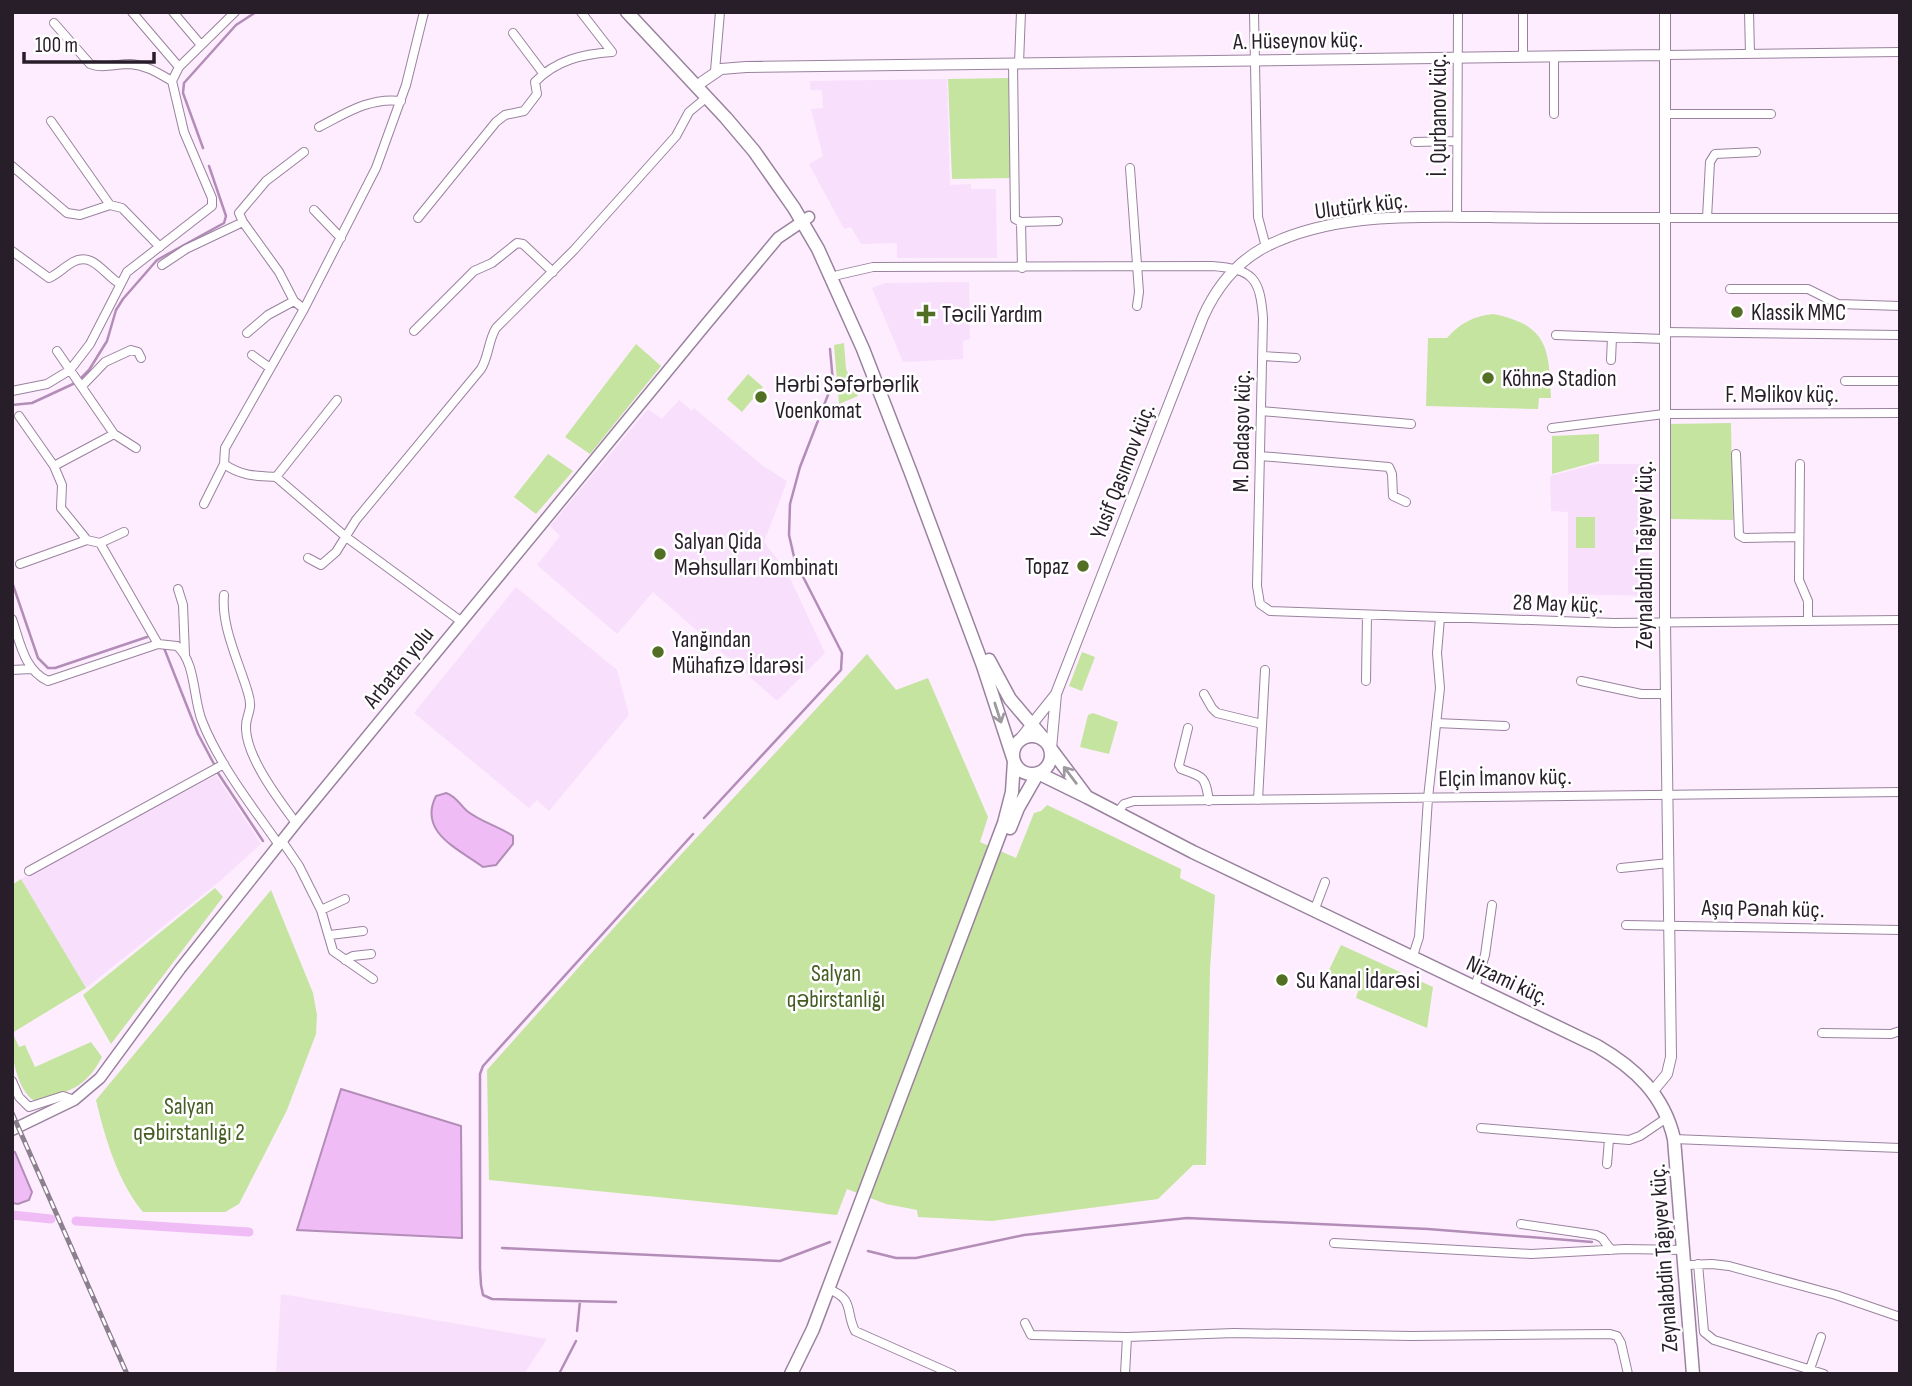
<svg xmlns="http://www.w3.org/2000/svg" width="1912" height="1386" viewBox="0 0 1912 1386" font-family="'Sofia Sans Condensed',sans-serif">
	<style>
		.built { fill: #f8dffc }
		.green { fill: #c5e49f }
		.water { fill: #efbcf6; stroke: #b38db8; stroke-width: 2 }
		.lines { fill: none; stroke-linecap: round; stroke-linejoin: round }
		.stream { stroke: #b38db8; stroke-width: 2.5 }
		.canal { stroke: #efbcf6; stroke-width: 9 }
		.minor-casing { stroke: #9a829e; stroke-width: 10 }
		.tertiary-casing { stroke: #9a829e; stroke-width: 12 }
		.secondary-casing { stroke: #9a829e; stroke-width: 13 }
		.primary-casing { stroke: #9a829e; stroke-width: 15 }
		.minor { stroke: #fff; stroke-width: 8 }
		.tertiary { stroke: #fff; stroke-width: 10 }
		.secondary { stroke: #fff; stroke-width: 10 }
		.primary { stroke: #fff; stroke-width: 12 }
		.rail-casing { stroke: #8c7f8e; stroke-width: 5 }
		.rail { stroke: #fff; stroke-width: 2.5; stroke-dasharray: 8; stroke-linecap: butt }
		.oneway { stroke: #9e9a9f }
		.poi-dot { fill: #526f24; stroke: #fff; stroke-width: 2.5 }
		.labels { text-anchor: middle; stroke-width: 5; stroke-linejoin: round; paint-order: stroke }
		.street-label { font-size: 23px; fill: #281e29; stroke: #fff }
		.poi-label { font-size: 23px; fill: #281e29; stroke: #fff; text-anchor: start }
		.park-label { font-size: 23px; fill: #455d22; stroke: #fff }
	</style>
	<rect width="100%" height="100%" fill="#fdedff"/>
	<path class="built" d="M947,79L950,185L971,184V189H996L997,258H897V243L861,244L851,227L844,229L809,164L823,156L811,109L823,108L822,90H810V81Z
		M969,282L970,339L963,341V359L903,362L872,288L885,283Z
		M679,400L692,411L694,408L762,465L787,481L764,542L787,572L825,653L777,701L653,592L617,634L537,565L560,536L550,526L648,409L662,419Z
		M1596,464H1649V596L1568,594V512L1551,511L1550,476Z
		M516,587L617,670L629,715L549,811L537,800L529,808L414,713Z
		M216,775L261,844L220,881L86,988L21,879Z
		M281,1294L547,1339L524,1374H276Z"/>
	<path class="green" d="M1009,78L1011,178L952,179L948,79Z
		M1493,314C1548,325 1549,348 1551,398H1539L1538,409L1426,406L1428,338H1447C1460,323 1474,316 1493,314Z
		M844,343L846,369L858,396L839,404L834,345Z
		M636,344L661,366L590,454L565,437Z
		M748,374L763,387L742,412L727,399Z
		M1731,423L1733,520L1671,519L1670,424Z
		M1599,434V461L1552,474V436Z
		M548,454L573,471L536,514L514,497Z
		M1576,517H1595V548H1576Z
		M1082,652L1095,657L1082,691L1069,686Z
		M867,654L896,690L928,678L988,817L980,842L1016,858L1034,813L1041,811L1047,805L1181,869L1180,878L1215,895L1210,969L1206,1165H1193L1158,1199L992,1221L918,1217L917,1210L886,1204L847,1189L837,1215L489,1180L487,1070L637,902Z
		M1093,713L1118,722L1109,754L1080,747L1088,715Z
		M21,879L86,988L12,1033V885Z
		M215,888L223,897L111,1044L83,995Z
		M271,890L313,993L317,1015L316,1034L287,1110L239,1204L225,1212H143C118,1182 105,1138 96,1100Z
		M1341,945L1433,987L1427,1028L1356,998L1359,988L1328,972Z
		M14,1036L19,1047L25,1045L35,1067L91,1042L102,1057C86,1088 67,1093 35,1101C18,1092 9,1053 14,1036Z"/>
	<path class="water" d="M446,793C456,796 459,804 467,811C481,822 498,826 513,836V844L496,865L483,867C457,848 418,832 436,796Z
		M341,1089L461,1126L462,1238L297,1230Z
		M12,1151L15,1152L32,1192L29,1200L18,1204L12,1203Z"/>
	<g class="lines">
		<path class="stream" d="M203,148L183,93L184,83L236,25L256,12
			M82,377L89,370L107,341L116,310L123,299L157,260L224,223L226,216L209,166
			M12,405L32,403L73,384
			M12,582L38,658L48,668H55L147,637
			M164,648L198,734L214,764
			M218,773L263,841
			M704,818L841,670L842,653L795,561L789,535L790,504L800,467L833,382L830,349
			M502,1248L780,1261L830,1242
			M868,1251L896,1258H916L1024,1235L1187,1218L1428,1229L1592,1242
			M616,1302L492,1299L483,1295L481,1285L480,1268V1074L483,1066L693,834
			M577,1331L580,1301
			M559,1374L576,1341"/>
		<path class="canal" d="M12,1215L51,1219
			M76,1221L249,1232"/>
		<defs>
			<path id="minor" d="M132,12L179,67
				M173,12L201,45
				M1254,12L1258,217L1266,247
				M1523,12V57
				M1749,12L1750,54
				M54,23L90,64C102,69 116,64 130,64C146,65 158,73 172,81
				M513,33L543,73
				M1665,55L1900,52
				M1013,63L1015,219L1021,222L1058,221
				M1019,63L1021,12
				M715,71L720,12
				M1554,114V57
				M1665,114H1771
				M51,121L110,205
				M319,127C346,113 370,97 401,101
				M1415,142L1457,141
				M12,166L67,213L80,215L110,205L122,208L160,247
				M1130,168L1139,292L1137,306
				M314,210L341,238
				M1457,217L1458,12
				M418,218L496,122L505,115L524,111L537,94L535,82C556,60 583,54 612,52L581,12
				M1664,218H1900
				M1707,218L1710,162L1715,154L1756,152
				M243,222L239,213L266,181L304,152
				M1021,222L1022,268
				M12,251L49,278C58,274 64,267 73,262C93,251 104,275 120,284
				M162,265L186,249L243,222L279,272L294,301L304,309
				M838,275L873,267L1212,266C1253,269 1260,278 1263,318L1257,586L1260,604L1270,611L1614,623L1900,620
				M1730,289H1808L1838,304L1900,306
				M414,331L474,271L492,263L517,243L523,244L553,272
				M1664,332L1900,335
				M247,333L268,315L294,301
				M1556,335L1664,339
				M57,351L114,434L54,466L62,485L61,508L87,540
				M252,355L270,368
				M1262,356L1296,358
				M1611,360L1612,337
				M1845,381H1900
				M82,386L105,362L131,350L138,352L141,358
				M12,391L47,384L70,370L90,344L127,272L212,206V198L184,132L172,81L179,67L235,12
				M337,400L276,477L346,537L462,622
				M1261,411L1411,424
				M19,416L54,466
				M1552,428L1664,414L1900,413
				M114,434L136,448
				M1736,454L1739,535L1744,538L1799,537
				M1260,456L1389,467L1392,474L1393,496L1406,502
				M224,464C241,476 256,476 276,477
				M1800,464L1799,580L1808,601V621
				M204,504L224,464L225,448L304,309L376,168L406,85L424,12
				M100,543L124,532
				M308,558L321,565L336,552L356,520L481,369C489,356 488,341 496,328L574,250L676,136L689,112L707,97
				M20,564L87,540L100,543L158,644
				M178,589L183,605L185,655
				M224,595C221,627 239,662 248,693C254,712 245,714 246,729C247,758 279,800 296,823
				M12,619C20,642 24,670 48,681L158,644L177,646C196,662 193,699 202,721C220,766 252,806 279,845
				M12,670L31,669
				M1366,681L1367,615
				M1581,681L1641,694H1666
				M1204,694L1212,708L1217,713L1262,724
				M1436,723L1505,726
				M1188,728L1179,765L1181,769C1204,777 1205,776 1209,801
				M1258,800L1265,670
				M1117,813L1124,804L1134,801L1900,792
				M282,841L299,866L321,910L333,951L373,979
				M1621,868L1669,863
				M29,871L224,764
				M321,910L345,899
				M1314,911L1325,882
				M1626,925L1900,930
				M330,935L363,931
				M1412,959L1419,937L1428,798L1440,688L1437,653L1440,618
				M345,960L353,956L371,954
				M1475,987L1485,955L1492,905
				M1822,1033L1891,1034L1900,1031
				M12,1081L19,1097L29,1107L63,1096L74,1100
				M1481,1128L1629,1140L1640,1136L1668,1117
				M1674,1139L1900,1148
				M1607,1164L1609,1139
				M1521,1224L1596,1235L1602,1238L1611,1250
				M1334,1243L1531,1254L1625,1249L1684,1250
				M1698,1264L1704,1332L1714,1340L1824,1374
				M1686,1265L1712,1264L1729,1266L1836,1295L1900,1317
				M828,1289C855,1299 845,1311 855,1331L952,1374
				M1025,1323L1031,1335L1127,1337L1234,1333L1412,1336L1610,1334L1617,1336L1621,1343L1628,1374
				M1810,1369L1821,1337
				M1125,1374L1127,1337"/>
			<path id="tertiary" d="M702,82L721,69L746,67L1665,55
				M1056,694L1203,317C1216,288 1237,262 1265,247C1334,212 1415,217 1489,217C1548,218 1606,218 1664,218
				M1017,743L1056,694L1051,749
				M1653,1091L1667,1074L1671,1057L1665,623V12"/>
			<path id="secondary" d="M12,1130L74,1100L100,1078L180,969L296,823L707,323L778,238L809,217"/>
			<path id="primary" d="M627,12L726,118L754,151L794,208L818,249L863,349L911,473L983,666L1014,761L1012,792L1004,823L813,1329L791,1374
				M989,660L1010,699L1044,739
				M1013 755a19 19 0 1 1 38 0a19 19 0 1 1-38 0Z
				M1087,797L1193,852L1597,1046C1635,1068 1664,1095 1674,1139L1693,1374
				M1010,828L1018,808L1038,773L1087,797L1051,749"/>
		</defs>
		<use href="#minor" class="minor-casing"/>
		<use href="#tertiary" class="tertiary-casing"/>
		<use href="#secondary" class="secondary-casing"/>
		<use href="#primary" class="primary-casing"/>
		<use href="#minor" class="minor"/>
		<use href="#tertiary" class="tertiary"/>
		<use href="#secondary" class="secondary"/>
		<use href="#primary" class="primary"/>
		<defs>
			<path id="rail" d="M12,1113L127,1374"/>
		</defs>
		<use href="#rail" class="rail-casing"/>
		<use href="#rail" class="rail"/>
	</g>
	<defs><path id="oneway-shaft" d="M-6 0H5M1.5-3L5.5 0L1.5 3" fill="none" stroke-width="1.6" stroke-linecap="round" stroke-linejoin="round" transform="scale(1.75)"/></defs>
	<g class="oneway">
		<use href="#oneway-shaft" transform="translate(998 713) rotate(72)"/>
		<use href="#oneway-shaft" transform="translate(1070 775) rotate(-127)"/>
	</g>
	<g class="poi-dot">
		<circle cx="1737" cy="312" r="7"/>
		<path d="M922.5 303.5h7v7h7v7h-7v7h-7v-7h-7v-7h7z"/>
		<circle cx="1488" cy="378" r="7"/>
		<circle cx="761" cy="397" r="7"/>
		<circle cx="660" cy="554" r="7"/>
		<circle cx="1083" cy="566" r="7"/>
		<circle cx="658" cy="652" r="7"/>
		<circle cx="1282" cy="980" r="7"/>
	</g>
	<g class="labels">
		<g class="street-label">
			<text transform="translate(1298 40) rotate(-1)" y="8">A. Hüseynov küç.</text>
			<text transform="translate(1438 115) rotate(-90)" y="8">İ. Qurbanov küç.</text>
			<text transform="translate(1361 205) rotate(-7)" y="8">Ulutürk küç.</text>
			<text x="1782" y="402">F. Məlikov küç.</text>
			<text transform="translate(1241 431) rotate(-89)" y="8">M. Dadaşov küç.</text>
			<text transform="translate(1122 471) rotate(-69)" y="8">Yusif Qasımov küç.</text>
			<text transform="translate(1644 555) rotate(-90)" y="8">Zeynalabdin Tağıyev küç.</text>
			<text transform="translate(1558 603) rotate(2)" y="8">28 May küç.</text>
			<text transform="translate(398 667) rotate(-51)" y="8">Arbatan yolu</text>
			<text transform="translate(1505 777) rotate(-1)" y="8">Elçin İmanov küç.</text>
			<text transform="translate(1763 908) rotate(1)" y="8">Aşıq Pənah küç.</text>
			<text transform="translate(1508 980) rotate(25)" y="8">Nizami küç.</text>
			<text transform="translate(1663 1258) rotate(-94)" y="8">Zeynalabdin Tağıyev küç.</text>
		</g>
		<g class="poi-label">
			<text x="1751" y="320">Klassik MMC</text>
			<text x="942" y="322">Təcili Yardım</text>
			<text x="1502" y="386">Köhnə Stadion</text>
			<text x="775" y="392">Hərbi Səfərbərlik<tspan x="775" dy="26">Voenkomat</tspan></text>
			<text x="674" y="549">Salyan Qida<tspan x="674" dy="26">Məhsulları Kombinatı</tspan></text>
			<text x="1069" y="574" text-anchor="end">Topaz</text>
			<text x="672" y="647">Yanğından<tspan x="672" dy="26">Mühafizə İdarəsi</tspan></text>
			<text x="1296" y="988">Su Kanal İdarəsi</text>
		</g>
		<g class="park-label">
			<text x="836" y="981">Salyan<tspan x="836" dy="26">qəbirstanlığı</tspan></text>
			<text x="189" y="1114">Salyan<tspan x="189" dy="26">qəbirstanlığı 2</tspan></text>
		</g>
	</g>
	<rect width="1912" height="1386" fill="none" stroke="#281e29" stroke-width="28"/>
	<path d="M24 52v10h130v-10" fill="none" stroke="#281e29" stroke-width="3.5"/>
	<text x="35" y="52" font-size="21" fill="#281e29" stroke="#ffffff" stroke-width="5" paint-order="stroke">100 m</text>
</svg>
